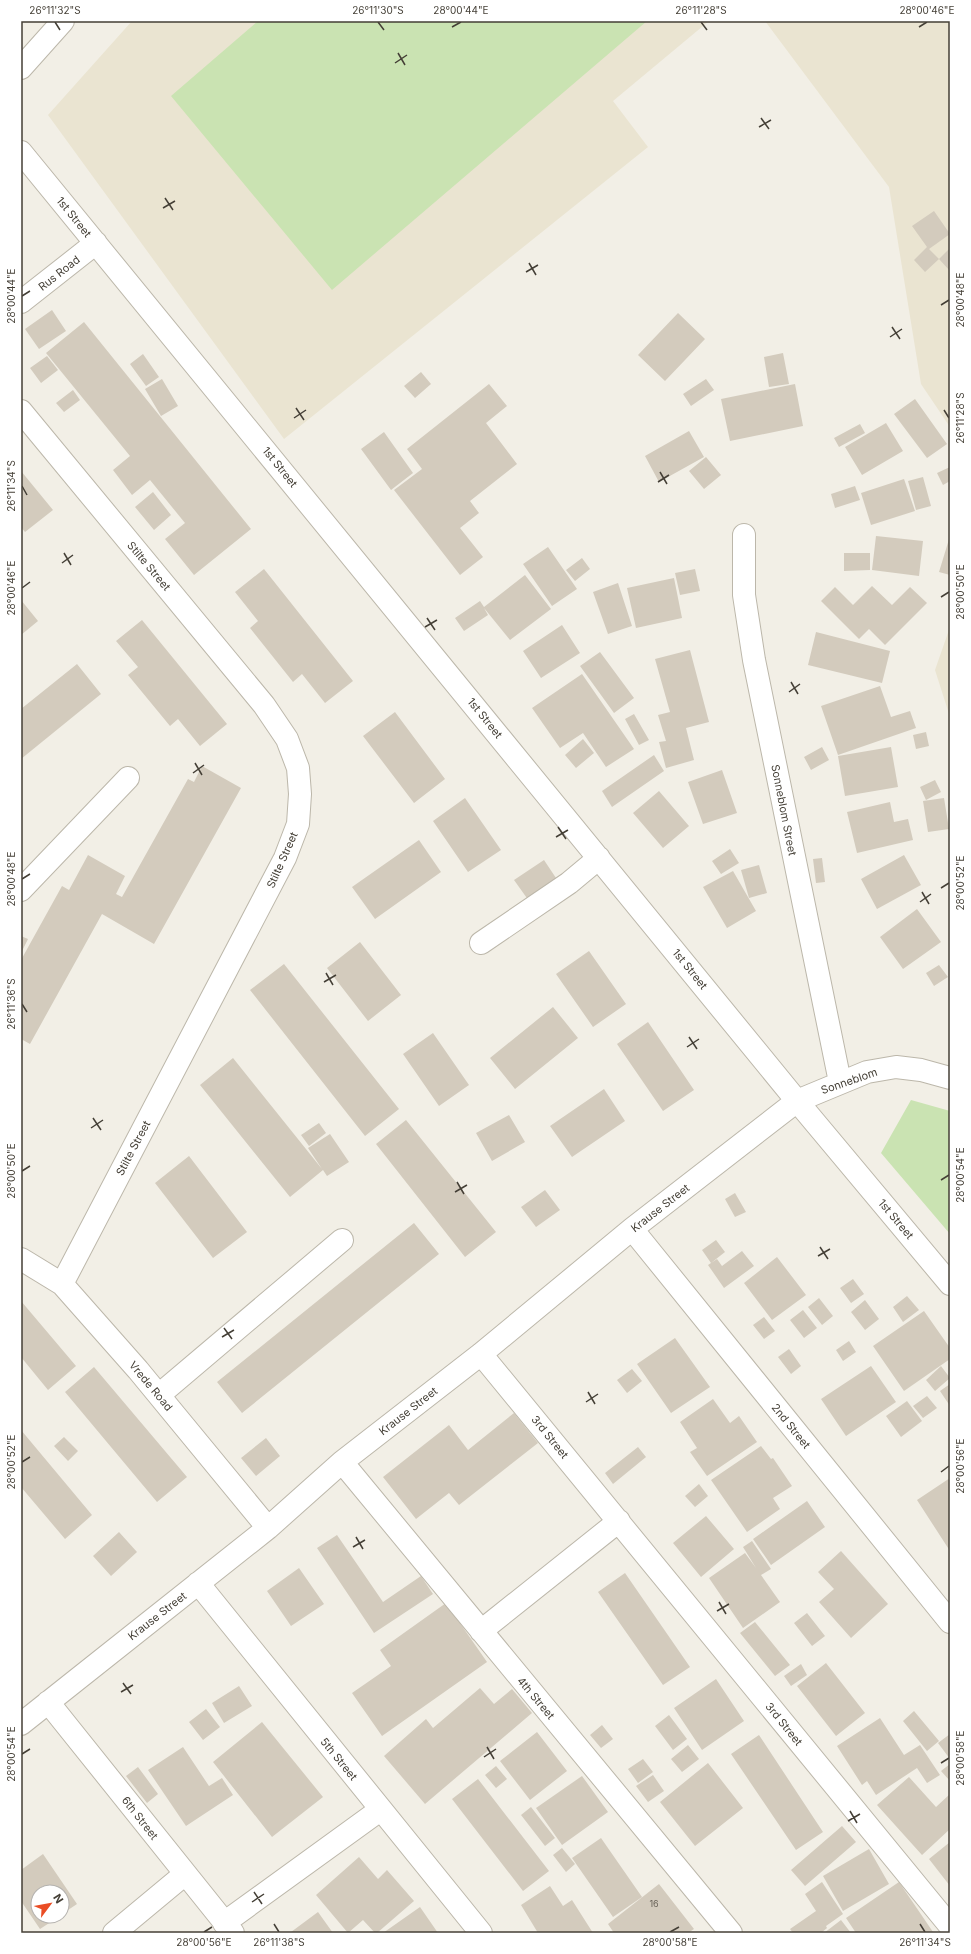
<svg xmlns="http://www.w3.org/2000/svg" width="971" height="1954" viewBox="0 0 971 1954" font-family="Inter,sans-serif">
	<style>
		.education { fill: #eae4d1 }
		.green { fill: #cae3b2 }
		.building { fill: #d3cbbd }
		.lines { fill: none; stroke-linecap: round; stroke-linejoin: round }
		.minor-casing { stroke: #bcb7aa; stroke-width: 24 }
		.minor { stroke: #fff; stroke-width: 22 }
		.ticks { fill: none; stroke: #443f36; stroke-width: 1.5 }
		.labels { text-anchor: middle; stroke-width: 3.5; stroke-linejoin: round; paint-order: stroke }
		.number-label { font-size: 9px; fill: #686258 }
		.street-label { font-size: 11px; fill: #443f36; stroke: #fff }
		.neatline { fill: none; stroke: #443f36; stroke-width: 1.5 }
		.ticks-label { font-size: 10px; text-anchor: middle; fill: #443f36 }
	</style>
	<rect width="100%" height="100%" fill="#f2efe6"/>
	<path class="education" d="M132,21H709L613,101L648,147L284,439L48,115Z
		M765,21H950V427L921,384L889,187Z
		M950,627V717L935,670Z"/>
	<path class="green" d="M258,21H647L332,290L171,96Z
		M911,1100L950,1111V1234L881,1153Z"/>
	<path class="building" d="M934,211L950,234L929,249L939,259L925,272L914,260L927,247L912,226Z
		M950,248V271L939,259Z
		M52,310L66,331L39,349L25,329Z
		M678,313L705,339L665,381L638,355Z
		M84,322L251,529L194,575L165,539L185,523L150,480L132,495L113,470L130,456L46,353Z
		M783,353L789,384L769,387L764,357Z
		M143,354L159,377L146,386L130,364Z
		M47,356L58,370L41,383L30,368Z
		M421,372L431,384L415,398L404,386Z
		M162,379L178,406L161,416L145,389Z
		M706,379L714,390L691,406L683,394Z
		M489,384L507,406L486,423L517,464L470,501L479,513L460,528L483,557L460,575L394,490L422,469L407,449Z
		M795,384L803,426L730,441L721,399Z
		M73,390L80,400L64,412L56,403Z
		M915,399L947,444L927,458L894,414Z
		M886,423L903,451L862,475L845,447Z
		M860,424L865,433L839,447L834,438Z
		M689,431L704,457L659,482L645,456Z
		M384,432L413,473L391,490L361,449Z
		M706,457L721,475L704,489L689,471Z
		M950,467V481L943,485L937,473Z
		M21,471L53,510L25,532L21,527Z
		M923,477L931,506L916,510L908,481Z
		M904,479L915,511L871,525L861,493Z
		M855,486L860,500L835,508L831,494Z
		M153,492L171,515L154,530L135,507Z
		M876,536L923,541L919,576L872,570Z
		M950,536V575L939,572Z
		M548,547L577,589L552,606L523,564Z
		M844,553H870V570L844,571Z
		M582,558L590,569L575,581L566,570Z
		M264,569L353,681L325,703L302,674L293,682L250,628L258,621L235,592Z
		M695,569L700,591L680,595L675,573Z
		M525,575L551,609L510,640L484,608L488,615L464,631L455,618L480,601L484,607Z
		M674,578L682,618L636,628L627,588Z
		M618,583L632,626L608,634L593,592Z
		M872,586L892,605L910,587L927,603L885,645L869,629L859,639L821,601L835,587L853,605Z
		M21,600L38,621L21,635Z
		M142,620L227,724L200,746L178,719L170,726L128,675L138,667L116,641Z
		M562,625L580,653L541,678L523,651Z
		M816,632L890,651L882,683L808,665Z
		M690,650L709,722L686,728L694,760L666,768L659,742L666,741L658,715L670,712L655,659Z
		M600,652L634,698L614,713L580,666Z
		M77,664L101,694L21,759V709Z
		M582,674L634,749L606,767L583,733L560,748L532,708Z
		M880,686L891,717L910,711L916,728L838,755L821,706Z
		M395,712L445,779L414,803L363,736Z
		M634,714L649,740L639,745L625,719Z
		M926,732L929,746L916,749L913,735Z
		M583,739L594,753L576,768L565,755Z
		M822,747L829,760L811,770L804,757Z
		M891,747L898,787L845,796L838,756Z
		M654,755L664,771L612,807L602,791Z
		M202,766L241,788L154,944L102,914L30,1044L21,1039V960L62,886L69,890L88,855L125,876L116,894L122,897L188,779L194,782Z
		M722,770L737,813L703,824L688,782Z
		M935,780L941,792L926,800L920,787Z
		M659,791L689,826L663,848L633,813Z
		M465,798L501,850L468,872L433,821Z
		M944,798L949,829L928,832L923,801Z
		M890,802L894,822L908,819L913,840L857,853L847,812Z
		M419,840L441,872L375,919L352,887Z
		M730,849L739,863L721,874L712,861Z
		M904,855L921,885L877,909L861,879Z
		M822,858L825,882L816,883L813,859Z
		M544,860L558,881L529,901L514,880Z
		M759,865L767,893L749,898L741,870Z
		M733,871L756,911L727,928L703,887Z
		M917,909L941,942L903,969L880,937Z
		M21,936L28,939L21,953Z
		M360,942L401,995L368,1021L327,968Z
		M589,951L626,1004L593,1027L556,974Z
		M284,964L399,1109L365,1136L250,990Z
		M939,965L948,977L934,986L926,973Z
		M553,1007L578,1038L515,1089L490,1058Z
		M648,1022L694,1090L663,1111L617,1044Z
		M433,1033L469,1085L439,1106L403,1054Z
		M233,1058L322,1169L308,1148L330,1134L349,1162L327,1176L323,1170L290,1197L200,1085Z
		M604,1089L625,1121L572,1157L550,1126Z
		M509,1115L525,1142L492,1161L476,1133Z
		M406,1120L496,1232L465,1257L376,1144Z
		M319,1123L326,1133L309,1146L301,1135Z
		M189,1156L247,1232L213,1258L155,1183Z
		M545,1190L560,1210L536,1227L521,1207Z
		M735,1193L746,1212L735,1217L725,1199Z
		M414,1223L439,1254L242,1413L217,1382Z
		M716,1240L725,1252L711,1263L702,1250Z
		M742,1251L754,1266L724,1288L708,1265L717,1259L722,1266Z
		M777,1257L806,1295L772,1320L744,1283Z
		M853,1279L864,1294L851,1303L840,1288Z
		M907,1296L919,1310L903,1322L893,1307Z
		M819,1298L833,1316L822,1325L808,1307Z
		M865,1300L879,1319L865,1330L851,1312Z
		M21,1301L76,1366L48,1390L21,1357Z
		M803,1310L817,1328L804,1338L790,1320Z
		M924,1311L950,1348V1359L904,1391L873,1346Z
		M764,1317L775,1331L764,1339L753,1325Z
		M675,1338L710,1387L671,1413L637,1364Z
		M849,1341L856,1352L843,1361L836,1350Z
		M789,1349L801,1366L791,1374L778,1357Z
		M871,1366L896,1402L846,1436L821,1399Z
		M941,1366L950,1378L935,1391L926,1380Z
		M94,1367L187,1477L157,1502L65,1392Z
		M632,1369L642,1381L627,1393L617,1380Z
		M950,1384V1406L940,1391Z
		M927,1396L937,1408L923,1418L913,1406Z
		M713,1399L730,1423L739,1416L757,1442L707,1476L690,1452L697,1448L680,1422Z
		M907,1401L922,1421L901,1437L886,1416Z
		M514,1413L538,1443L459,1505L449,1493L416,1519L383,1477L449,1425L468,1450Z
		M21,1430L92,1515L65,1539L21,1487Z
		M64,1437L78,1451L68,1461L54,1446Z
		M266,1438L280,1456L256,1476L241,1458Z
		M761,1446L771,1459L773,1458L792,1486L773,1498L780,1509L747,1532L711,1480Z
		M638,1447L646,1457L613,1484L605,1473Z
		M950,1478V1551L917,1500Z
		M699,1484L708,1496L695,1507L685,1496Z
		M807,1501L825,1527L771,1565L753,1539Z
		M706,1516L734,1549L701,1577L673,1543Z
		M119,1532L137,1552L111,1576L93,1556Z
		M337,1535L383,1602L421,1576L433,1594L374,1633L317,1548Z
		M752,1541L771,1569L761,1575L780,1602L743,1628L709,1578L745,1553L756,1568L743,1547Z
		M841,1551L888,1604L851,1638L819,1602L834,1589L818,1572Z
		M299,1568L324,1604L291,1626L267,1591Z
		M625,1573L690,1667L663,1685L598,1592Z
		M446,1603L487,1662L382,1736L352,1693L391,1666L380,1650Z
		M807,1613L825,1636L812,1646L794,1623Z
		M755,1622L790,1665L775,1676L740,1633Z
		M826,1663L865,1713L836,1736L797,1686Z
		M801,1664L807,1675L791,1686L784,1676Z
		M716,1679L744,1721L702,1750L674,1708Z
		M239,1686L252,1706L224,1723L212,1703Z
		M480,1688L494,1704L512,1689L532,1713L425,1804L384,1756L426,1719L433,1728Z
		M206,1709L220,1727L203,1740L189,1722Z
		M914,1711L939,1741L927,1751L903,1721Z
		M669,1715L687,1739L673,1750L655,1726Z
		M880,1718L904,1755L920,1745L940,1775L927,1783L917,1768L876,1795L867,1781L862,1785L837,1746Z
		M262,1722L323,1797L272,1837L213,1762Z
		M602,1725L613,1739L601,1748L590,1735Z
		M537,1732L567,1771L530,1800L500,1761Z
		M950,1734V1759L938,1743Z
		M759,1735L823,1832L796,1850L731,1754Z
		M688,1745L699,1759L682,1772L671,1759Z
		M183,1747L209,1786L222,1778L233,1795L186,1826L148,1770Z
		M643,1759L653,1772L638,1783L628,1769Z
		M708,1763L743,1808L695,1846L660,1802Z
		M950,1764V1781L941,1771Z
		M496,1766L507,1779L496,1788L485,1775Z
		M138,1767L158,1794L147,1803L126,1776Z
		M653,1775L664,1791L648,1802L636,1786Z
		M582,1776L608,1812L562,1845L536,1808Z
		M909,1777L936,1807L950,1794V1829L922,1855L877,1805Z
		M478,1779L549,1871L523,1891L452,1799Z
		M531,1807L555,1838L545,1846L521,1815Z
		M842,1826L856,1842L805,1886L791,1870Z
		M601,1838L642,1897L613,1917L572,1858Z
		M950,1842V1886L929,1859Z
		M562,1848L575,1864L566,1872L553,1855Z
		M869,1849L889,1884L843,1911L823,1876Z
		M43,1854L77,1904L62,1914V1892H38V1916H60L40,1929L21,1901V1870Z
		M359,1857L378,1879L387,1870L414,1901L377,1933H375L363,1920L348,1933L316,1895Z
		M822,1882L843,1914L826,1926L827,1928L821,1933H793L790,1929L816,1911L805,1894Z
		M899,1882L933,1932L931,1933H856L846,1918Z
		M659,1884L694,1929L688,1933H614L608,1924Z
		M550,1886L563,1906L572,1900L593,1933H538L521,1905Z
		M420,1907L438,1933H383Z
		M318,1912L333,1933H292L291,1932Z
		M841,1920L851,1933H824Z"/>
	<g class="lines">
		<defs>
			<path id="minor" d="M21,68L63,21
				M21,152L797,1101L950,1284
				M21,302L96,243
				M21,411L264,705L287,739L298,768L300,794L298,824L285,858L62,1284
				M744,535V595L754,660L840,1082
				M21,890L128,778
				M481,943L569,883L599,858
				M632,1229L950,1622
				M21,1259L62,1284L138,1370L268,1528
				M481,1354L950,1926
				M159,1395L342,1240
				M342,1462L731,1933
				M198,1583L481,1933
				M481,1631L619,1521
				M48,1702L233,1933
				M21,1724L268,1528L342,1462L481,1354L632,1229L797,1101L867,1072L896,1067L921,1070L950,1078
				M224,1923L380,1810
				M114,1933L185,1874"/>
		</defs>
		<use href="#minor" class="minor-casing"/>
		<use href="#minor" class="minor"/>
	</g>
	<path class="ticks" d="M55,22L60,30M378,22L384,30M701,22L707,30M452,27L461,22M919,27L927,22M398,53L405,65M395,63L407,55M761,118L769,129M759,127L771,120M165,198L173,210M163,208L175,201M529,263L536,275M526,272L538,265M22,296L30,291M941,305L949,300M892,327L900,339M890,337L902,329M296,408L304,420M944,410L949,418M294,418L306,410M660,472L667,484M658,482L669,475M22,486L27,495M64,553L71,565M62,563L73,555M22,588L30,582M941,597L949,592M427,618L435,630M425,627L437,620M791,682L798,694M789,692L800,684M195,763L202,775M193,773L204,765M558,827L566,839M556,837L568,830M22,879L30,874M941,888L949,883M922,892L929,904M920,902L931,894M326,973L333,985M324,982L336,975M22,1004L27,1012M689,1037L697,1049M687,1047L699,1039M93,1118L101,1130M91,1128L103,1120M22,1171L30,1166M941,1180L949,1175M457,1182L464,1194M455,1192L467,1185M820,1247L828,1259M818,1256L830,1249M224,1328L232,1339M222,1337L234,1330M588,1392L595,1404M586,1402L598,1394M22,1462L30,1457M941,1472L949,1466M356,1537L363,1549M353,1547L365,1540M719,1602L726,1614M717,1611L729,1604M123,1683L131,1694M121,1692L133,1685M487,1747L494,1759M22,1754L30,1749M484,1757L496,1749M941,1763L949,1758M850,1811L857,1823M848,1821L860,1814M254,1892L262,1904M252,1902L264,1894M274,1924L279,1932M920,1924L925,1932M204,1932L212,1927M670,1932L679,1927"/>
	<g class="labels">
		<g class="number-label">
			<text x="654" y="1907">16</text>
		</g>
		<g class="street-label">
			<text transform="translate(74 217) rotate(51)" y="4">1st Street</text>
			<text transform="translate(59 273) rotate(-38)" y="4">Rus Road</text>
			<text transform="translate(280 467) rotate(51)" y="4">1st Street</text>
			<text transform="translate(149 566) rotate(50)" y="4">Stilte Street</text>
			<text transform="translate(485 718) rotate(51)" y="4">1st Street</text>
			<text transform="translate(784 810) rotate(79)" y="4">Sonneblom Street</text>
			<text transform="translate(282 860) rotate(-66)" y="4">Stilte Street</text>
			<text transform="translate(690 969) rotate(51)" y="4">1st Street</text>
			<text transform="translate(849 1081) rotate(-19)" y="4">Sonneblom</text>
			<text transform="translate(133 1148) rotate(-62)" y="4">Stilte Street</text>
			<text transform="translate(660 1208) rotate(-38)" y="4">Krause Street</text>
			<text transform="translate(896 1219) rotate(50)" y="4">1st Street</text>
			<text transform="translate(151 1386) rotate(50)" y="4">Vrede Road</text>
			<text transform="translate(408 1411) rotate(-38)" y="4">Krause Street</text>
			<text transform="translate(791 1426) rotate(51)" y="4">2nd Street</text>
			<text transform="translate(550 1437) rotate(51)" y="4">3rd Street</text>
			<text transform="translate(157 1616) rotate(-38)" y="4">Krause Street</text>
			<text transform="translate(536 1698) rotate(50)" y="4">4th Street</text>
			<text transform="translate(784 1724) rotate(51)" y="4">3rd Street</text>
			<text transform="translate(339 1759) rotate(51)" y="4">5th Street</text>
			<text transform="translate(140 1818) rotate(52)" y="4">6th Street</text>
		</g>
	</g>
	<rect width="971" height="1954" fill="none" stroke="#ffffff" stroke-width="44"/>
	<g transform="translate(50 1904) rotate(58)"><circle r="19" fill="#ffffff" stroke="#b4b2af"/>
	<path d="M0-3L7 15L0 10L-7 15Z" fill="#ea4d25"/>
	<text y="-6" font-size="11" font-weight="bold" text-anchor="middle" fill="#443f36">N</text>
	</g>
	<rect x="22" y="22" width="927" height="1910" class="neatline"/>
	<g class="ticks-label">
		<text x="55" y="14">26°11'32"S</text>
		<text x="378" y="14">26°11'30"S</text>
		<text x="461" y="14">28°00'44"E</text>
		<text x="701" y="14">26°11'28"S</text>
		<text x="927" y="14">28°00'46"E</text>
		<text transform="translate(11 296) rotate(-90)" y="4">28°00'44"E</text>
		<text transform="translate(960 300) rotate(-90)" y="4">28°00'48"E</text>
		<text transform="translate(960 418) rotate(-90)" y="4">26°11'28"S</text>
		<text transform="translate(11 486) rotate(-90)" y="4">26°11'34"S</text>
		<text transform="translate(11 588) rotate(-90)" y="4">28°00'46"E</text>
		<text transform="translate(960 592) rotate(-90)" y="4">28°00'50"E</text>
		<text transform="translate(11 879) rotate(-90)" y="4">28°00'48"E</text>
		<text transform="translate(960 883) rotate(-90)" y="4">28°00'52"E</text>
		<text transform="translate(11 1004) rotate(-90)" y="4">26°11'36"S</text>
		<text transform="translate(11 1171) rotate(-90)" y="4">28°00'50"E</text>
		<text transform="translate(960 1175) rotate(-90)" y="4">28°00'54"E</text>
		<text transform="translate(11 1462) rotate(-90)" y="4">28°00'52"E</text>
		<text transform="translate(960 1466) rotate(-90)" y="4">28°00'56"E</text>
		<text transform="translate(11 1754) rotate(-90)" y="4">28°00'54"E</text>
		<text transform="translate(960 1758) rotate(-90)" y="4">28°00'58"E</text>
		<text x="204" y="1946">28°00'56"E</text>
		<text x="279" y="1946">26°11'38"S</text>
		<text x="670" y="1946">28°00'58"E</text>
		<text x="925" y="1946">26°11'34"S</text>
	</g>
</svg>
